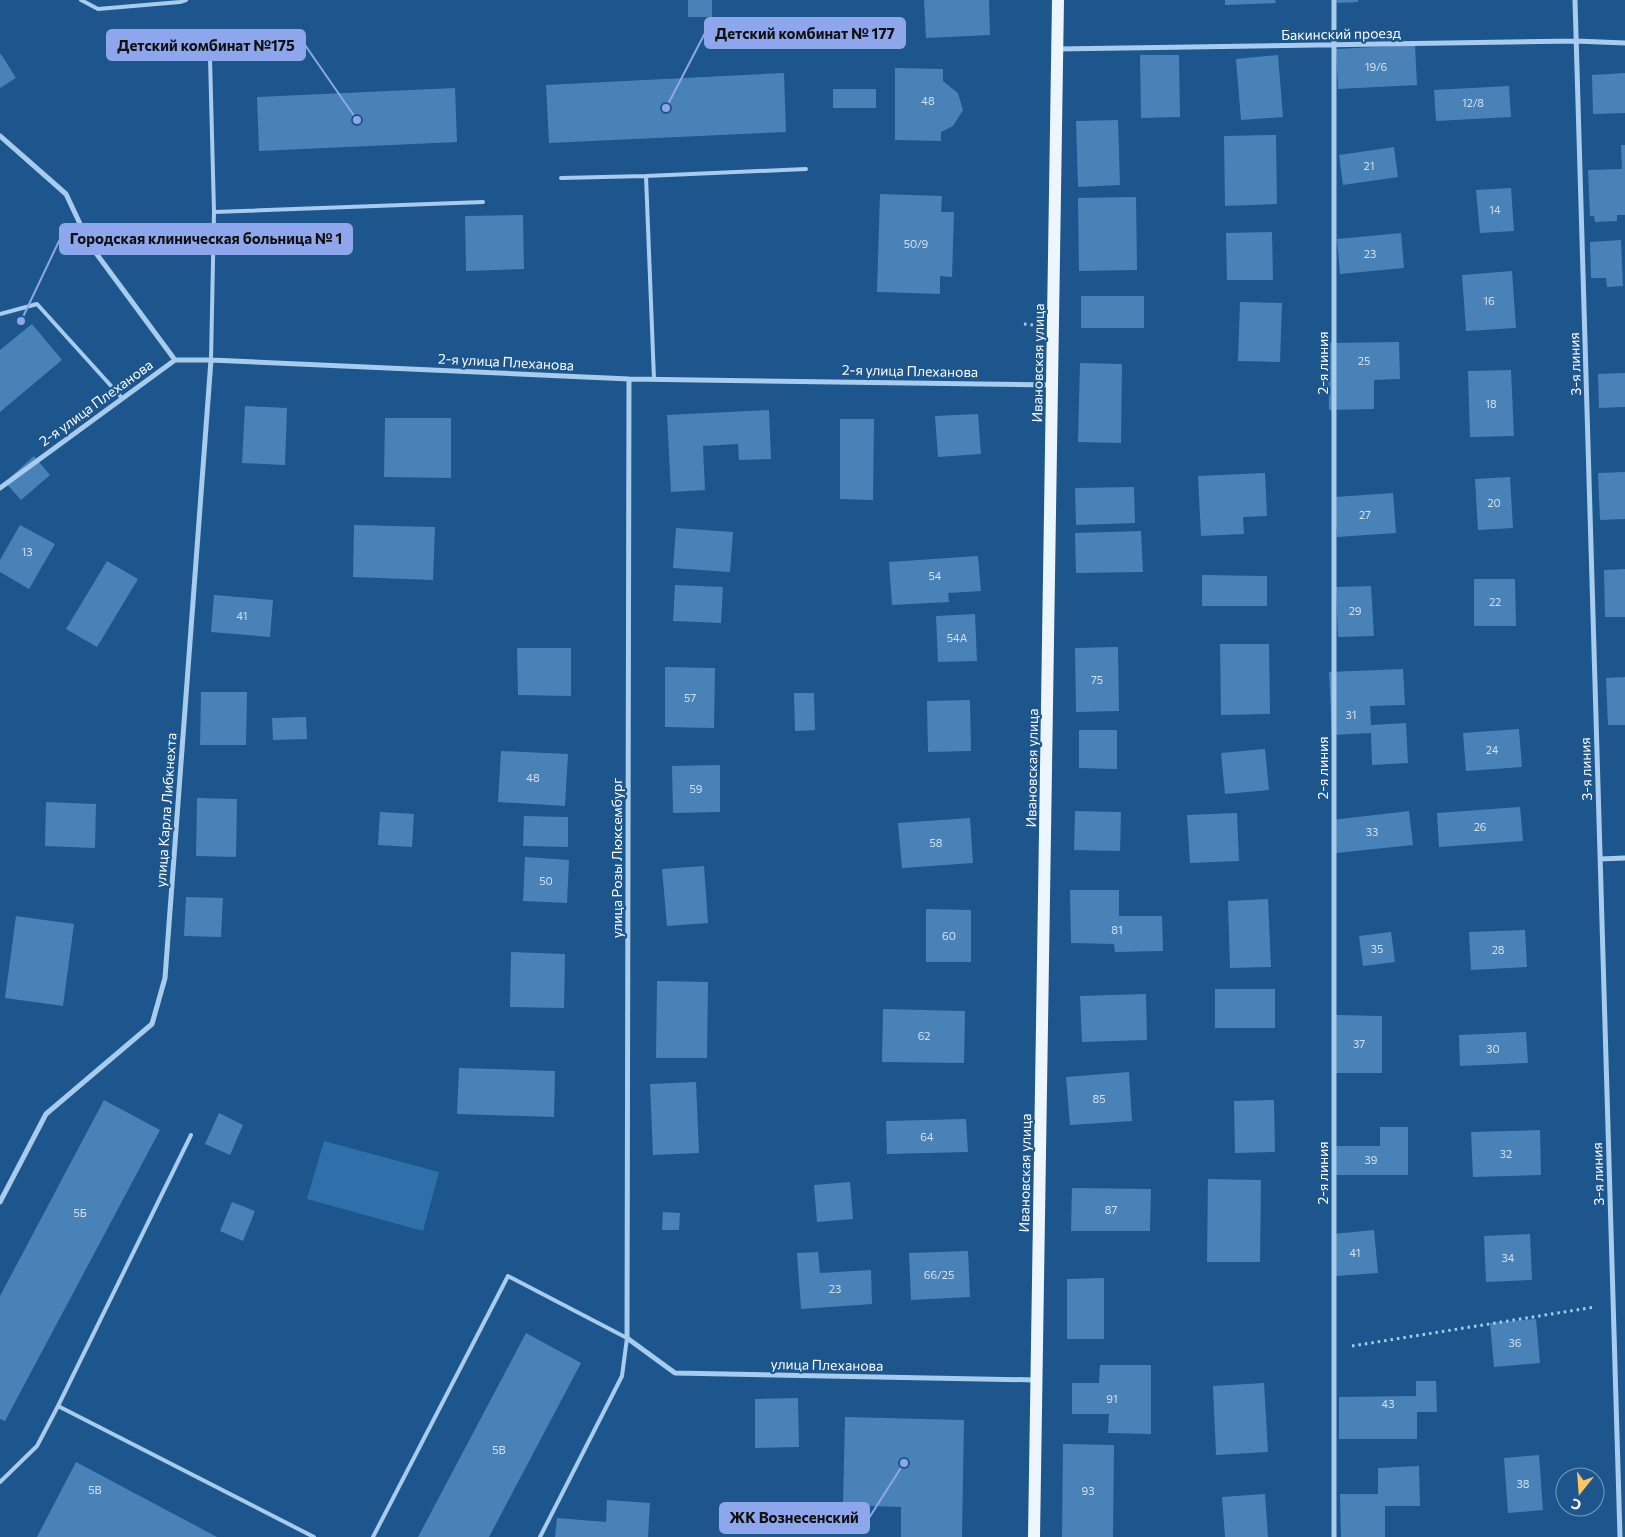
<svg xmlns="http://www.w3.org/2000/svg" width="1625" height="1537" viewBox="0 0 1625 1537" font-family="Commissioner,sans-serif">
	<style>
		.green { fill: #2f70aa }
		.building { fill: #4982b6 }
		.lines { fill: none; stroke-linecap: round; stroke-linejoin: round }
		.path { stroke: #a7cced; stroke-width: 3; stroke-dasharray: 2.5 4; stroke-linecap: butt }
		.lane { stroke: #a7cced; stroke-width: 4 }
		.street { stroke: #a7cced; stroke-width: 5 }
		.primary { stroke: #edf6ff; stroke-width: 12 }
		.labels { text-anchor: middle; stroke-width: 4.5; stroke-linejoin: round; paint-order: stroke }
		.number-label { font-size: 11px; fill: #d2e0ed }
		.street-label { font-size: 14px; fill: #fff; stroke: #1c568c }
		.leader { fill: none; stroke: #8ea6ec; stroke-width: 2 }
		.callout-dot { fill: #8ea6ec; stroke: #1c568c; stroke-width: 2 }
		.callout { fill: #8ea6ec; stroke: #8ea6ec; stroke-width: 2 }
		.callout-label { font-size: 15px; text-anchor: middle; font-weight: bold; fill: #111 }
	</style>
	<rect width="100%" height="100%" fill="#1c568c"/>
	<path class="green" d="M324,1141L439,1172L423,1231L307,1199Z"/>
	<path class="building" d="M688,0H712V17H688Z
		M924,0H989L990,35L926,38Z
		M1225,0H1275L1276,3L1225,5Z
		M1336,0H1358V2L1337,3Z
		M1415,45L1417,85L1338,89L1336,49Z
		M1,54L16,78L0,88V55Z
		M1140,55H1179L1180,117L1141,118Z
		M1278,55L1283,117L1241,120L1236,59Z
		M895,68L943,69V81L958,93L963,110L953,126L941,132V141L895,140Z
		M784,73L786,132L549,143L546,85Z
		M1625,73V113L1593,114L1592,75Z
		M1509,86L1511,117L1436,121L1434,90Z
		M455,88L457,142L259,151L257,97Z
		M833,89H876V108H833Z
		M1118,120L1120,185L1078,187L1076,121Z
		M1276,135L1277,204L1225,206L1224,136Z
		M1621,145H1625V215H1617V221L1595,222L1594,216H1590L1588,170L1622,169Z
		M1394,147L1398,177L1343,185L1339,155Z
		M1511,188L1514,231L1480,233L1476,190Z
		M880,194L942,196L941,212H954L952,277L940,276V294L877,292Z
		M1136,197L1137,270L1079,271L1078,198Z
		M523,215L524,269L466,271L465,216Z
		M1272,232L1273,280H1227L1226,233Z
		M1401,233L1404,268L1340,274L1337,239Z
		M1621,240L1623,286L1607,287L1606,278H1591L1590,242Z
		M1512,271L1516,328L1466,331L1462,275Z
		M1081,296H1144V328H1081Z
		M1240,302L1282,303L1280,362L1238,361Z
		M32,324L62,360L0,412V350Z
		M1399,342L1400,379L1374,380V409L1329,410L1328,343Z
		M1080,363L1122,364L1121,443L1078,442Z
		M1511,370L1514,436L1470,437L1468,371Z
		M1625,373V407L1599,408L1598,374Z
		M245,406L287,408L285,465L242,463Z
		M769,410L771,459L739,460L738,444L703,446L705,490L671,492L667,415Z
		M978,414L981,454L938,457L935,416Z
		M385,418H451V478L384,477Z
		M840,419H874L873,500L840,499Z
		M34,456L50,475L21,500L5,482Z
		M1625,472V519L1600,520L1598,473Z
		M1265,473L1267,516L1243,517L1244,534L1201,536L1198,476Z
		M1510,477L1513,528L1478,530L1475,479Z
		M1134,487L1135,523L1076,525L1075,488Z
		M1393,493L1396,533L1337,537L1334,497Z
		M20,525L55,544L29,589L0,572V560Z
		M354,525L435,527L433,580L353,577Z
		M676,528L733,532L730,572L673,568Z
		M1141,531L1143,572L1076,573L1075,533Z
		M978,556L981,591L948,593L949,602L892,605L889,562Z
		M107,561L138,579L97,647L66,629Z
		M1625,569V617H1605L1604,570Z
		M1202,575L1267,576V606H1202Z
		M1474,579H1515L1516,626H1474Z
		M675,585L723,587L721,623L673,621Z
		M1371,586L1374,636L1338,637L1336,587Z
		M214,595L273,600L270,637L211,632Z
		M975,614L977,661L938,662L936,616Z
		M1220,644H1269L1270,714L1221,715Z
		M1118,647L1119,711L1076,712L1075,648Z
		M517,648H571V696L518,695Z
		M665,667L715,668L714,728L665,727Z
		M1403,669L1405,705L1370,706L1371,725L1406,723L1408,763L1372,765L1371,733L1332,735L1329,672Z
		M1625,677V725H1608L1606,678Z
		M201,692H247L246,745H200Z
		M794,693H814L815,730L795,731Z
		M970,700L971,751L928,752L927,701Z
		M306,717L307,739L273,740L272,718Z
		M1519,729L1522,767L1466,771L1463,733Z
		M1079,730H1117V769L1079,768Z
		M1265,749L1269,790L1225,794L1221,753Z
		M501,751L568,754L565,806L498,802Z
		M720,765V812L673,813L672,766Z
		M197,798L237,799L236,857L196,856Z
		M46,802L96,804L95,848L45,846Z
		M1520,807L1523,841L1439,847L1437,813Z
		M1075,811L1121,812L1120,851L1074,850Z
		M1409,811L1413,845L1336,853L1332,820Z
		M380,812L414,814L412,847L378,845Z
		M1237,813L1239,861L1190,863L1187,815Z
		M524,816L568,817V847L523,846Z
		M970,818L973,863L902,868L898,823Z
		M525,857L569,860L567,903L523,901Z
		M704,866L708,923L667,926L662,869Z
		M1070,890H1119V916H1162L1163,951L1115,952L1114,944L1071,943Z
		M186,897L223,898L221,937L184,936Z
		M1268,899L1271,967L1230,968L1228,901Z
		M926,909L971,910V962H926Z
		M16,916L74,924L63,1006L5,998Z
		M1525,930L1527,967L1471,970L1469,932Z
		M1391,932L1395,962L1363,966L1359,936Z
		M511,952L565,954L564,1008L510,1007Z
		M657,981L708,982L707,1058H656Z
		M1215,989H1275V1028H1215Z
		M1146,994L1147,1040L1082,1042L1080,996Z
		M883,1009L965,1011L964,1063L882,1062Z
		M1336,1015L1382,1016V1073H1336Z
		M1526,1032L1528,1063L1460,1066L1459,1035Z
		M459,1068L555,1071L554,1117L457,1114Z
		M1129,1072L1132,1121L1070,1125L1066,1077Z
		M696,1082L699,1153L653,1155L650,1084Z
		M104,1100L160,1130L5,1421L0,1419V1296Z
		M1274,1100L1275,1152L1235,1153L1234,1101Z
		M219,1113L243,1125L230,1155L205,1144Z
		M966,1119L968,1152L887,1154L886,1121Z
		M1380,1127H1408V1175H1333V1146H1380Z
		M1540,1130L1541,1175L1473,1177L1471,1132Z
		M1208,1179L1261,1180L1260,1262H1207Z
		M850,1182L853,1219L817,1222L814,1185Z
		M1072,1188L1151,1189L1150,1231H1071Z
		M232,1202L255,1211L243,1241L220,1231Z
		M663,1212L680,1213L679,1230H662Z
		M1374,1230L1378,1273L1336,1276L1333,1234Z
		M1530,1234L1532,1280L1486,1282L1484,1236Z
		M968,1251L970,1297L911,1300L909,1253Z
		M818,1252L820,1273L871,1270L872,1304L801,1309L797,1253Z
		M1104,1278V1339H1067V1279Z
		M1536,1319L1540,1363L1494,1367L1490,1323Z
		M526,1333L581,1363L489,1537H418Z
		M1100,1365H1151V1434L1108,1433L1109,1414H1072V1383H1099Z
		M1416,1381H1436L1437,1412H1417V1439H1339V1397L1416,1396Z
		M1264,1383L1268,1452L1216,1455L1213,1386Z
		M798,1398L799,1447L755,1448V1399Z
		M845,1417L964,1420L962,1537H901V1507L843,1505Z
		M1063,1444L1114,1445L1113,1537H1062Z
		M1539,1455L1543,1510L1508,1513L1504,1458Z
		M76,1462L217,1537H37Z
		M1419,1466L1420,1506H1385V1537H1341L1340,1494H1378V1468Z
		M1265,1494L1268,1537H1225L1222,1497Z
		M607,1500L650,1503L648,1537H555L557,1518L606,1522Z"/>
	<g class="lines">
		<path class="path" d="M1024,324L1033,325
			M1352,1346L1595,1307"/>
		<path class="lane" d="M81,0L98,9L180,2L186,0
			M210,58L214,212L211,360
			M561,178L646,176
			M214,212L483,202
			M0,314L37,304L122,398
			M654,379L646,176L806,169
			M58,1406L314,1537
			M0,1482L37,1446L58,1406L191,1135
			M373,1537L508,1276L627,1338L622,1376L540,1537"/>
		<path class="street" d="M1575,0L1620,1537
			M1058,49L1576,41L1625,43
			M0,136L66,194L90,245L175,360
			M629,379L627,1338L675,1373L1037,1380
			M0,488L175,360H211L629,379L1052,385
			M1600,859L1625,858
			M0,1202L46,1114L152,1024L165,978L211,360
			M1334,1537V0"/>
		<path class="primary" d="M1034,1537L1058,0"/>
	</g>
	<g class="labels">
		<g class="number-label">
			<text x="1376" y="71">19/6</text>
			<text x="928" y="105">48</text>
			<text x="1473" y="107">12/8</text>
			<text x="1369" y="170">21</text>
			<text x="1495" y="214">14</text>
			<text x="916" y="248">50/9</text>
			<text x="1370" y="258">23</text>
			<text x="1489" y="305">16</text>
			<text x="1364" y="365">25</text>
			<text x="1491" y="408">18</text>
			<text x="1494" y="507">20</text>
			<text x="1365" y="519">27</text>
			<text x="27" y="556">13</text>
			<text x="935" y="580">54</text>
			<text x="1495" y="606">22</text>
			<text x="1355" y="615">29</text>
			<text x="242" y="620">41</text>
			<text x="957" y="642">54А</text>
			<text x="1097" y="684">75</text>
			<text x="690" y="702">57</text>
			<text x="1351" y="719">31</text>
			<text x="1492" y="754">24</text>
			<text x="533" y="782">48</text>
			<text x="696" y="793">59</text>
			<text x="1480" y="831">26</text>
			<text x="1372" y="836">33</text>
			<text x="936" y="847">58</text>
			<text x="546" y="885">50</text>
			<text x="1117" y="934">81</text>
			<text x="949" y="940">60</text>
			<text x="1377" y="953">35</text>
			<text x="1498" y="954">28</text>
			<text x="924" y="1040">62</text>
			<text x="1359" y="1048">37</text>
			<text x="1493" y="1053">30</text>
			<text x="1099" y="1103">85</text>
			<text x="927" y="1141">64</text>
			<text x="1506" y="1158">32</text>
			<text x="1371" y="1164">39</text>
			<text x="1111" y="1214">87</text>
			<text x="80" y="1217">5Б</text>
			<text x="1355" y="1257">41</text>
			<text x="1508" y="1262">34</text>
			<text x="939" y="1279">66/25</text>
			<text x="835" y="1293">23</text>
			<text x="1515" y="1347">36</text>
			<text x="1112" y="1403">91</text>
			<text x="1388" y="1408">43</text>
			<text x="499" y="1454">5В</text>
			<text x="1523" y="1488">38</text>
			<text x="95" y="1494">5В</text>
			<text x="1088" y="1495">93</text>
		</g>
		<g class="street-label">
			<text transform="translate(1341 34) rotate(-1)" y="5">Бакинский проезд</text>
			<text transform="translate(506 362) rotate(3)" y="5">2-я улица Плеханова</text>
			<text transform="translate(1038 363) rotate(-89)" y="5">Ивановская улица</text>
			<text transform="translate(1323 363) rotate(-90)" y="5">2-я линия</text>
			<text transform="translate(1575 364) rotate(-92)" y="5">3-я линия</text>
			<text transform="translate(910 371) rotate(1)" y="5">2-я улица Плеханова</text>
			<text transform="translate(96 403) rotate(-36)" y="5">2-я улица Плеханова</text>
			<text transform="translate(1032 768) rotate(-89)" y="5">Ивановская улица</text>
			<text transform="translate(1323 768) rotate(-90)" y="5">2-я линия</text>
			<text transform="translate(1586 769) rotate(-92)" y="5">3-я линия</text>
			<text transform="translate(166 810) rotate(-86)" y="5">улица Карла Либкнехта</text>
			<text transform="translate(617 858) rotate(-90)" y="5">улица Розы Люксембург</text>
			<text transform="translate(1025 1173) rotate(-89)" y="5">Ивановская улица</text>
			<text transform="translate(1323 1173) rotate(-90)" y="5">2-я линия</text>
			<text transform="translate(1598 1174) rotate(-92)" y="5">3-я линия</text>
			<text transform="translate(827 1365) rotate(1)" y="5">улица Плеханова</text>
		</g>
	</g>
	<path class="leader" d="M666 108L705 33M357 120L305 45M21 321L60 239M904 1463L869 1518"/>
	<g class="callout-dot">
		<circle cx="666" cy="108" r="5"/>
		<circle cx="357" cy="120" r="5"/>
		<circle cx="21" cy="321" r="5"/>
		<circle cx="904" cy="1463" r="5"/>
	</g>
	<g class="callout">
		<rect x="705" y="18" width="200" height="30" rx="5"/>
		<rect x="107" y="30" width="198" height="30" rx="5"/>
		<rect x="60" y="224" width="292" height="30" rx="5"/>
		<rect x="720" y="1503" width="149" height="30" rx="5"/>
	</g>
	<g class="callout-label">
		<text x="805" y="39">Детский комбинат № 177</text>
		<text x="206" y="51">Детский комбинат №175</text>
		<text x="206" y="244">Городская клиническая больница № 1</text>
		<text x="794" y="1523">ЖК Вознесенский</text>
	</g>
	<g transform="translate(1580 1492) rotate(197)"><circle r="24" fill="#1c568c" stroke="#779aba"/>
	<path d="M0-4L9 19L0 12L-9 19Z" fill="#fec565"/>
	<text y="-8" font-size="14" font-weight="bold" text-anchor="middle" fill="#ffffff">С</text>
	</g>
</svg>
